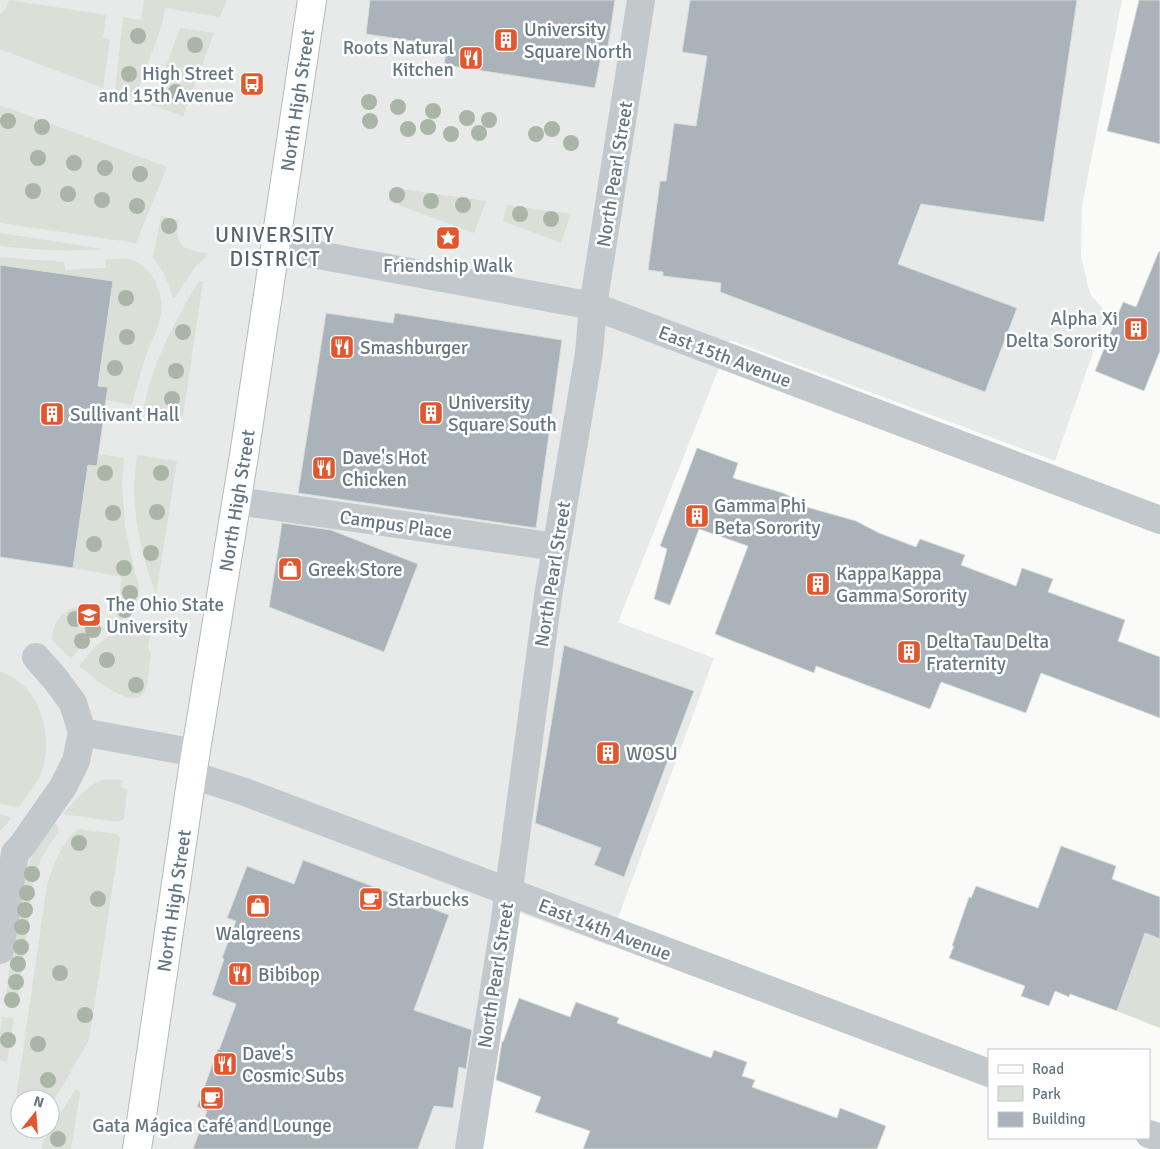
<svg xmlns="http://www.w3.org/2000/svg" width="1160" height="1149" viewBox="0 0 1160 1149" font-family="Signika,sans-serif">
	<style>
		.built { fill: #e8e9e9; fill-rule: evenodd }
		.green { fill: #dadfd7 }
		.building { fill: #aab3b9; stroke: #dcdcda }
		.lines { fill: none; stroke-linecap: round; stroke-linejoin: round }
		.major-casing { stroke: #b5babe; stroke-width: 30 }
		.minor { stroke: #c3c8cc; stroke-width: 28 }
		.major { stroke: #fff; stroke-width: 28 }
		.tree { fill: #aab4a7 }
		.labels { text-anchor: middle; stroke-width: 5; stroke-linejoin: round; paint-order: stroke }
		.poi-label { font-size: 19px; fill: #657683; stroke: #fff; text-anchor: start }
		.street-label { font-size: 19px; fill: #657683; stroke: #fff }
		.quarter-label { font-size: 21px; letter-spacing: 1px; fill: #57646e; stroke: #fff }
	</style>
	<rect width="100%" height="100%" fill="#fafaf8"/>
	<path class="built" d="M0,0H1122L1082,206L1081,257L1090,294L1107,313L1055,461L730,340L618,622L714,658L608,945L517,912L469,1149H0ZM20,1099H50V1129H20Z"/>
	<path class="green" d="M9,0L106,15L103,38L110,39L103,88L0,49V14L6,8Z
		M144,0H227L220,17L165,8L162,25L135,98L115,91L123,17L141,20Z
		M180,28L214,33L183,116L152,105Z
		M0,105L167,167L136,243L0,223Z
		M394,188L486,201L474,233L388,201Z
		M507,205L571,214L561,243L503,221Z
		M161,216L179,220C173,246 185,251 208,253C206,259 201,261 197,265C189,275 182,285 176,296L174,298L172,297C167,278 164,273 153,257Z
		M0,233L104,249C69,252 35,250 0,246Z
		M0,257L64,262L65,270L106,268L105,260C114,259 123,257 132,260C152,266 164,293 161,313C159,327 152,340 147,353C141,370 136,387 132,405L106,400L108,387L98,386L113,281L0,265Z
		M199,281H203L183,416L143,411C153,362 173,323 199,281Z
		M98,454L124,458L122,484L125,526L134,569L138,582L139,589L138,597L134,607L129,614L118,622L92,636L82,645L71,659L52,640C53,619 66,605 89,606L91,616L90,626L104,628L107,616L116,617L122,577L73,568L88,465Z
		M137,455L177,461L156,595C144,562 135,527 134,491C134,479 136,467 137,455Z
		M152,623L148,648L151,653C149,662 149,684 145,691C134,714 91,675 79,666C85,659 90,651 97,645C113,631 132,626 152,623Z
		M0,672C37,681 52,730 44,764C41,780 28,794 19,807L0,804Z
		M109,779L123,780L121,787L127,790L124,819L118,822L63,814C73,803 84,789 97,782C100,780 105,779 109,779Z
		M0,815L8,816L11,819L0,831Z
		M56,824L58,827L59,831L47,848L40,862L33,884L17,1004L5,1002L19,889C26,863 37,847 52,825Z
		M78,829L118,834L120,839L89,1040L50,1108V1099H20V1107L16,1099L47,885C53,865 61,843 78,829Z
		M1145,933L1160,939V1028L1117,1011Z
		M2,1017L14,1018L7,1062L0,1061V1033Z
		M76,1089L78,1090L80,1093L71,1149H42V1144L74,1091Z"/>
	<path class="building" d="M370,0H615L608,46H603L595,88L444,65L447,46L366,34Z
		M690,0H1077L1044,222L921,204L898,264L1017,308L985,392L720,292L721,283L663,276V272L648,270L660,181H666L674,123L696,126L707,56L682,52Z
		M1139,0H1160V144L1107,131Z
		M1159,251L1160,252V351L1144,391L1095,371L1123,302L1136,307Z
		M0,265L113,281L98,386L108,387L106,400L97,466L88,465L73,568L0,557Z
		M326,313L393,323L395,313L562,340L536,528L298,493Z
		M697,448L738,463L733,478L783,493L797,500L796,504L856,521L879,533L916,547L920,539L965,555L961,565L1016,586L1022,568L1053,579L1048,592L1125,620L1118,641L1160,657V718L1041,673L1026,713L941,682L930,709L816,666L814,673L715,634L748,546L699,529L670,605L654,599L667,549L660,546Z
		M282,523L331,530L418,564L384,652L269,607Z
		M564,645L694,691L624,877L594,865L601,848L535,823Z
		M1061,846L1116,866L1112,879L1160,897V939L1145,933L1117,1011L1070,994L1069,997L1055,991L1049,1006L1021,996L1025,986L949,958L954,946H952L969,897L971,898L976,886L1038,908Z
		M303,860L449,915L414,1010L472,1030L466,1069L459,1067L453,1108L434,1106L418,1149H193L207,1111L197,1107L218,1049L219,1050L236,1004L212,995L224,959L222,958L236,921L227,918L247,866L294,884Z
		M519,998L570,1017L576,1002L619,1018L617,1023L711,1058L714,1050L747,1062L742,1076L755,1080L752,1087L837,1118L840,1108L886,1126L877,1149H583L590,1131L535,1112L541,1097L496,1080L502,1041L503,1042Z"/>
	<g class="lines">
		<defs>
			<g id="major">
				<path id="s1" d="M137,1149L192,775L245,449L312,0"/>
			</g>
		</defs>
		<use href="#major" class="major-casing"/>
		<path class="minor" d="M275,247L593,306L1160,520
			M237,501L556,547
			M82,732L196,753
			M192,775L242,791L989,1073
			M0,950L15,853L21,847L63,787L76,761L82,732L73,703L56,680L36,657
			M1149,1134L1160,1138
			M469,1149L505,919L548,596L589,353L593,306L641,0"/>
		<use href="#major" class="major"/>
	</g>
	<g class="tree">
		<circle cx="138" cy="36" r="8"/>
		<circle cx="195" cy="45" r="8"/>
		<circle cx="129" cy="74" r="8"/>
		<circle cx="176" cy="92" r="8"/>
		<circle cx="369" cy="102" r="8"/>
		<circle cx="398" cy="107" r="8"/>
		<circle cx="433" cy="111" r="8"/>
		<circle cx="467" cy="118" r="8"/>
		<circle cx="489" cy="120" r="8"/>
		<circle cx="8" cy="121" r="8"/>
		<circle cx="370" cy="121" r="8"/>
		<circle cx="42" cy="127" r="8"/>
		<circle cx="428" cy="127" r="8"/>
		<circle cx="408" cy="129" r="8"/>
		<circle cx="552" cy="129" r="8"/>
		<circle cx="479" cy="133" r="8"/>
		<circle cx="451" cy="134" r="8"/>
		<circle cx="536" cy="134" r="8"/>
		<circle cx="571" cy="143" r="8"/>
		<circle cx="38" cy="158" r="8"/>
		<circle cx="74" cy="163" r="8"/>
		<circle cx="105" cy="168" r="8"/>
		<circle cx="140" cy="174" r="8"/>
		<circle cx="33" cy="191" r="8"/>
		<circle cx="68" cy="194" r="8"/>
		<circle cx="397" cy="195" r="8"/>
		<circle cx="102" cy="200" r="8"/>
		<circle cx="431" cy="201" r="8"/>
		<circle cx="463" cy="205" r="8"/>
		<circle cx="137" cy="206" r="8"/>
		<circle cx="520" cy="214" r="8"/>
		<circle cx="551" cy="219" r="8"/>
		<circle cx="169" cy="226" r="8"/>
		<circle cx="126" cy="298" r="8"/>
		<circle cx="183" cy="332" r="8"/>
		<circle cx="127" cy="337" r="8"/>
		<circle cx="115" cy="368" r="8"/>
		<circle cx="176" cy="371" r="8"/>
		<circle cx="172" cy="399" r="8"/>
		<circle cx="105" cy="473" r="8"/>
		<circle cx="161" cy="473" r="8"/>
		<circle cx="157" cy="512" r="8"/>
		<circle cx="113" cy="513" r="8"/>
		<circle cx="94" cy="544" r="8"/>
		<circle cx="151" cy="553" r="8"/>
		<circle cx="124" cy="568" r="8"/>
		<circle cx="130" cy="593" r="8"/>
		<circle cx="125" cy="610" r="8"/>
		<circle cx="75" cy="619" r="8"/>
		<circle cx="93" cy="630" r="8"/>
		<circle cx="82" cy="641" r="8"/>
		<circle cx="107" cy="660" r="8"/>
		<circle cx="136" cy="685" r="8"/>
		<circle cx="79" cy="843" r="8"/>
		<circle cx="32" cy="874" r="8"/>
		<circle cx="27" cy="893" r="8"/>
		<circle cx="98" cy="899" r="8"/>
		<circle cx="25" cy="910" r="8"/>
		<circle cx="22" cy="927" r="8"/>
		<circle cx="21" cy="947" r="8"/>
		<circle cx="18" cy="964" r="8"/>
		<circle cx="60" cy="973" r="8"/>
		<circle cx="16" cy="982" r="8"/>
		<circle cx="12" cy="1000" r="8"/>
		<circle cx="85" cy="1015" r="8"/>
		<circle cx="8" cy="1040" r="8"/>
		<circle cx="38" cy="1044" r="8"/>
		<circle cx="48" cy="1080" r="8"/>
		<circle cx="58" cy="1139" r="8"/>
	</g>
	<defs>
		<symbol id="building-square" viewBox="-11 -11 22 22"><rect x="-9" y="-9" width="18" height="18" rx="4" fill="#e4572e" stroke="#fff"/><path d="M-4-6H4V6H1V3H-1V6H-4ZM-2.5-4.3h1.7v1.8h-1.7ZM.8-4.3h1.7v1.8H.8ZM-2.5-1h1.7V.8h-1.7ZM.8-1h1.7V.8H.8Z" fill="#fff"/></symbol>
		<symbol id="restaurant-square" viewBox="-11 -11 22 22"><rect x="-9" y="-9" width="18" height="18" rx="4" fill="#e4572e" stroke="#fff"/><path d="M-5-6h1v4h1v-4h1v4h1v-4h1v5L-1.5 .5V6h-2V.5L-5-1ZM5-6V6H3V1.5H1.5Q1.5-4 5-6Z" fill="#fff"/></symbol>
		<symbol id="bus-square" viewBox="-11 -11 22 22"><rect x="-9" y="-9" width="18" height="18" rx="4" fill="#e4572e" stroke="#fff"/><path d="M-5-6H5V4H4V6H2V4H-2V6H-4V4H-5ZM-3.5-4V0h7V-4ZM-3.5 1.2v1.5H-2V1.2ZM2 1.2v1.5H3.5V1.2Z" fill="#fff"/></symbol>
		<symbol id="sight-square" viewBox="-11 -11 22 22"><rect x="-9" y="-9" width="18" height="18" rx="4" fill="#e4572e" stroke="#fff"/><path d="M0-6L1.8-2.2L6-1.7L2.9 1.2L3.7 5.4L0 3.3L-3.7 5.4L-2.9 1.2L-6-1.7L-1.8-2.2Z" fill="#fff"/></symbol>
		<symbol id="shop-square" viewBox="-11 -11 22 22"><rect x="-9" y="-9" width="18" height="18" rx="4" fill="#e4572e" stroke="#fff"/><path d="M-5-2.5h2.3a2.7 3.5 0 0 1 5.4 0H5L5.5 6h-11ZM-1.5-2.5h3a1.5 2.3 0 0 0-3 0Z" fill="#fff"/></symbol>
		<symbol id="university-square" viewBox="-11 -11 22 22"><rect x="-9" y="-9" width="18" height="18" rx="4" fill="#e4572e" stroke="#fff"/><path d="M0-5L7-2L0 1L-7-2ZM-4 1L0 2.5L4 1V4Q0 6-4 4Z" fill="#fff"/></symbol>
		<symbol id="cafe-square" viewBox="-11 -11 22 22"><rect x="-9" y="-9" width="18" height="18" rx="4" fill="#e4572e" stroke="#fff"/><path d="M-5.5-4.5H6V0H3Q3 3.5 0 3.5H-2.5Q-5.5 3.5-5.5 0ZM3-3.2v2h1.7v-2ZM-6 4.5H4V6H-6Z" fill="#fff"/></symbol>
	</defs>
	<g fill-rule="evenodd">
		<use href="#building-square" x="492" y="26" width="28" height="28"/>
		<use href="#restaurant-square" x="457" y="44" width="28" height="28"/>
		<use href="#bus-square" x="238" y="70" width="28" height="28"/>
		<use href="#sight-square" x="434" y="224" width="28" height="28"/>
		<use href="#building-square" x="1122" y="315" width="28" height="28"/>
		<use href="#restaurant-square" x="328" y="333" width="28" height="28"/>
		<use href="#building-square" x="417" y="399" width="28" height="28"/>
		<use href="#building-square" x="38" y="400" width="28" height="28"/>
		<use href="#restaurant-square" x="310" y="454" width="28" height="28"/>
		<use href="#building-square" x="683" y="502" width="28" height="28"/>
		<use href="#shop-square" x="276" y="555" width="28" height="28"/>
		<use href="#building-square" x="804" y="570" width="28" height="28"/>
		<use href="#university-square" x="75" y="601" width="28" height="28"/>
		<use href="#building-square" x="895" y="638" width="28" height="28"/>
		<use href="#building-square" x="594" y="739" width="28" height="28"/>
		<use href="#cafe-square" x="357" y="885" width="28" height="28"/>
		<use href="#shop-square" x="244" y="892" width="28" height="28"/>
		<use href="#restaurant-square" x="226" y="960" width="28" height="28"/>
		<use href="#restaurant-square" x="211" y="1050" width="28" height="28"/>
		<use href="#cafe-square" x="198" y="1084" width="28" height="28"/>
	</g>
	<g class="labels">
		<g class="poi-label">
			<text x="524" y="36">University<tspan x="524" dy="22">Square North</tspan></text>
			<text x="454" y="54" text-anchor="end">Roots Natural<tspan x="454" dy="22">Kitchen</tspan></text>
			<text x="234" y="80" text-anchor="end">High Street<tspan x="234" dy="22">and 15th Avenue</tspan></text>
			<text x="448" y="272" text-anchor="middle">Friendship Walk</text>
			<text x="1118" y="325" text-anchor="end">Alpha Xi<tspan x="1118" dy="22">Delta Sorority</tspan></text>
			<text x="360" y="354">Smashburger</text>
			<text x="448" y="409">University<tspan x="448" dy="22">Square South</tspan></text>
			<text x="70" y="421">Sullivant Hall</text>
			<text x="342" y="464">Dave's Hot<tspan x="342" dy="22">Chicken</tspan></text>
			<text x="714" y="512">Gamma Phi<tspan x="714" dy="22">Beta Sorority</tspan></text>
			<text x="308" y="576">Greek Store</text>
			<text x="836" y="580">Kappa Kappa<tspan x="836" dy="22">Gamma Sorority</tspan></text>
			<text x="106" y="611">The Ohio State<tspan x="106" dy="22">University</tspan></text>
			<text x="926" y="648">Delta Tau Delta<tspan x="926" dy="22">Fraternity</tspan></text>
			<text x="626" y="760">WOSU</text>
			<text x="388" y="906">Starbucks</text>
			<text x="258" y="940" text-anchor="middle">Walgreens</text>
			<text x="258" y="981">Bibibop</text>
			<text x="242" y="1060">Dave's<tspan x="242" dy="22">Cosmic Subs</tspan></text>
			<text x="212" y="1132" text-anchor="middle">Gata Mágica Café and Lounge</text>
		</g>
		<g class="street-label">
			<text dy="7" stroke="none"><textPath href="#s1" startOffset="1061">North High Street</textPath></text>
			<text transform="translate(614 174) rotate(-81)" y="7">North Pearl Street</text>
			<text transform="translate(725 356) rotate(21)" y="7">East 15th Avenue</text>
			<text dy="7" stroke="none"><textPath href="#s1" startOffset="656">North High Street</textPath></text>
			<text transform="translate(396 524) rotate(8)" y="7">Campus Place</text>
			<text transform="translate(552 574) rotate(-81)" y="7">North Pearl Street</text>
			<text dy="7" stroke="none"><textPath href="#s1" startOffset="251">North High Street</textPath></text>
			<text transform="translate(605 929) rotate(21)" y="7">East 14th Avenue</text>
			<text transform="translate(495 975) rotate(-81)" y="7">North Pearl Street</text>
		</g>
		<g class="quarter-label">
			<text x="275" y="242">UNIVERSITY<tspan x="275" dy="24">DISTRICT</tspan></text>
		</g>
	</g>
	<rect x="988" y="1049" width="162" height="90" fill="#ffffff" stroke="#c1c8cd"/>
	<rect x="998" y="1065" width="25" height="8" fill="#ffffff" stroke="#c1c8cd"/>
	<text x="1032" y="1074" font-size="15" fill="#657683">Road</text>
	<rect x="998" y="1086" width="25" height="15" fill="#dadfd7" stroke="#c1c8cd"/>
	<text x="1032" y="1099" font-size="15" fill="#657683">Park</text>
	<rect x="998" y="1112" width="25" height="15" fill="#aab3b9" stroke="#c1c8cd"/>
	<text x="1032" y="1124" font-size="15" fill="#657683">Building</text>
	<g transform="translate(35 1114) rotate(17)"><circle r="24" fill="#ffffff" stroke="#c1c8cd"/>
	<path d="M0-4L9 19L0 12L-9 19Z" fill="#e4572e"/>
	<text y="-8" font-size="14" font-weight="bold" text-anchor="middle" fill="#657683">N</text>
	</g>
</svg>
